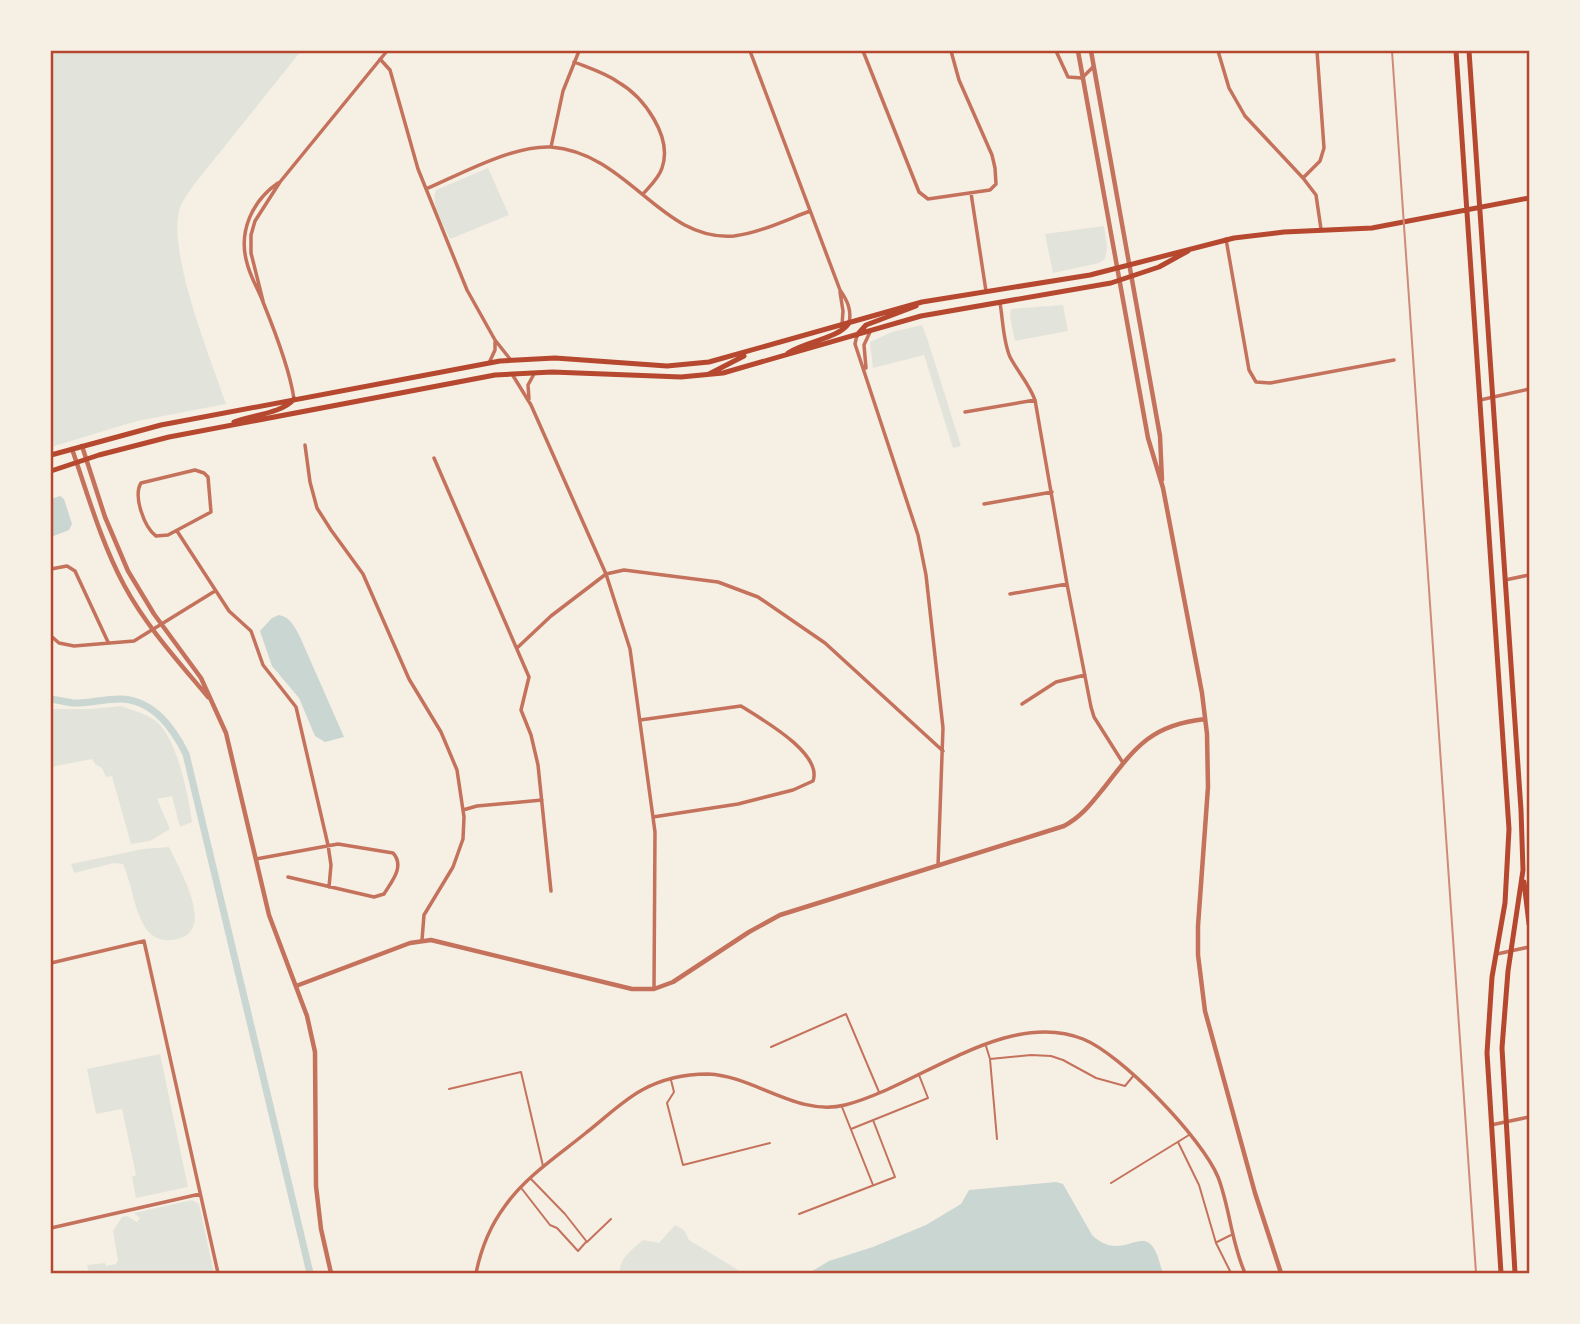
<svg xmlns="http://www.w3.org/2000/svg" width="1580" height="1324" viewBox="0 0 1580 1324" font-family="Rubik,sans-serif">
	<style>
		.green { fill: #e2e4dc }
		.water { fill: #c9d6d2 }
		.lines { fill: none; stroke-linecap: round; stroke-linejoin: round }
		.canal { stroke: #c9d6d2; stroke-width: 7 }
		.service { stroke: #c5725c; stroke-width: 2 }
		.minor { stroke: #c5725c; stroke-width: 3.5 }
		.tertiary { stroke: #c5725c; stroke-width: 4.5 }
		.secondary { stroke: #b5482f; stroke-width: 5 }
		.rail { stroke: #cf8b77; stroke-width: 2 }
		.neatline { fill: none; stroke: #b5482f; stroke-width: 2.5 }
	</style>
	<rect width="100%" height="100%" fill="#f6efe4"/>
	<path class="green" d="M51,51H301L192,187C187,195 181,203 179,211C169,258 210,356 226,404L137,421L51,447Z
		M488,168L509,215L450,239C444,226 430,205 436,190Z
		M1104,226L1107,247L1105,259L1099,263L1053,273L1045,234Z
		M1063,305L1068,331L1015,341L1010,317L1011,309Z
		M922,325L928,341L961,446L953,448L924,355L873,368L870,342L892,332Z
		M121,706C131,710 144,713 153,719C177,734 188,795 192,822L180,827L172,796L157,799L170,829L150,841L131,844L112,776L106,777L102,768L95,764L92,759L51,767V709H91Z
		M169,847C179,869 221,938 170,940C162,941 152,937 147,930C134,912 132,884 123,864L114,863L74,873L71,864L143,849Z
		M160,1054L188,1187L136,1198L132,1177L136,1175L122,1109L96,1114L87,1069Z
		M192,1200L199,1204L214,1273H89L87,1265L105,1263L106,1266L116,1264L118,1260L113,1231L122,1217L127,1216L137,1222L140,1218L134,1213Z
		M675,1225L684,1230L689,1240L743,1273H620C619,1258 632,1250 643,1240L659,1243Z"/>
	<path class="water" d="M60,496L64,499L72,524L69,530L51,537V499Z
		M279,615C291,617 295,628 300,637L344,737L325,742L315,736L299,698L272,666L260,631L272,618Z
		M1056,1182L1063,1184L1092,1235C1120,1262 1140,1228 1153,1247C1158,1254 1160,1265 1163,1273H809L829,1261L873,1247L926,1225L961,1204L969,1190Z"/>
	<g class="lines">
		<path class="canal" d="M51,699C58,700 65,702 73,703C89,704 106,698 122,699C154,701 173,728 186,754L310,1273"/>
		<path class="service" d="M986,1046L990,1059L997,1139
			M771,1047L846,1014L879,1092
			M990,1059L1031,1055L1051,1056L1063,1060L1096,1078L1125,1086L1134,1075
			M671,1080L674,1092L667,1103L683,1165L770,1143
			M449,1089L521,1072L543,1166
			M842,1107L873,1185
			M851,1129L928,1098L919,1075
			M1178,1142L1199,1185L1216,1243L1231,1273
			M531,1179L565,1214L587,1242L611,1219
			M1111,1183L1189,1135
			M522,1189L550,1225L557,1228L578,1251L586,1242
			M799,1214L895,1177L873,1120
			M1217,1242L1231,1235"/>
		<path class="minor" d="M750,51L840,290C847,300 852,310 849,323
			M863,51L919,192L928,199L990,190L996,184L995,168L992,155L959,80L951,51
			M1056,51L1068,77L1082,78L1093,67
			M1218,51L1229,88L1245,116L1303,178L1316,195L1321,229
			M380,59L390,70L418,169L467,290L495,340L510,359
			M574,62C589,68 605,73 618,82C644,97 673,137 662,168C659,178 650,186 643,194
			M551,147L563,91L579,51
			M1303,178L1320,161L1324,148L1317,51
			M278,183C252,201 238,232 247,263C250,276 258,289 263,302C274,329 290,371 294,399
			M426,189C461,174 513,145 551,147C629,153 661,242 734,236C759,233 786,220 810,211
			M971,193L986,291
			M1226,239L1249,370L1256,382L1270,383L1394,360
			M840,292L843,311L842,325
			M263,301L251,253V235L255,221L280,182L387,51
			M1000,303C1003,320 1003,341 1010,357C1018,372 1029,384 1035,400L1067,584L1091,707L1094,717L1123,763
			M857,335L855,344L918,535L926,575L943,728L938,866
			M489,363L495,350V342
			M866,368L864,345L870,332
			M512,374L531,405L606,574L630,649L655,832L654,989
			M529,399L528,385L534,374
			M1480,400L1529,389
			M965,412L1035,400
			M305,445L310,482L317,508L331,530L363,574L409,679L441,732L457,770L464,817L463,839L453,867L424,915L422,940
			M434,458L529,677L521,710L531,735L538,765L551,891
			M195,470L204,473L208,477L211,512L168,535L156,536C144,527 133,496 141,483Z
			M984,504L1052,492
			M177,531L229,611L251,631L263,665L296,707L328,845L331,865L329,887
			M51,569L67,566L75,571L108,642
			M1505,580L1529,575
			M1010,594L1067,584
			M51,636L59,643L74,646L134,641L215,591
			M517,648L551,616L606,574L624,570L718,582L758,597L825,643L943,751
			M1022,704L1056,682L1085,675
			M640,720L741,706C761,719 823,753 813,781L793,790L738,804L653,817
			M463,810L477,806L542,800
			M256,859L338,844L393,853C405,866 392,881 384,894L374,897L288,877
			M1497,954L1529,947
			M51,963L144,941L218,1273
			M1491,1125L1529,1117
			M51,1228L200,1194
			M476,1273C481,1249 490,1226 505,1206C526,1176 559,1155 587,1132C605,1118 622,1101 642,1090C662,1079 685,1074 708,1074C755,1076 797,1117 845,1105C919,1086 1007,1008 1083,1039C1121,1054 1202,1138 1218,1177C1230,1208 1231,1242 1245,1273"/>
		<path class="tertiary" d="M1078,51L1148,438L1163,488L1202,693L1207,734L1208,787L1198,926V955L1205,1011L1255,1193L1281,1273
			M1091,51L1160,436L1162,480
			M82,446L105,517L128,571L154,614L201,678L226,733L269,915L307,1016L315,1052L316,1186L321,1229L331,1273
			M72,449C88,495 101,542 124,585C146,626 178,661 208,697
			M296,986L410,943L431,940L632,989H654L673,982L749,932L780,915L1064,826C1081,817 1091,804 1103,789C1135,748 1150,725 1205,719"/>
		<path class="secondary" d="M1456,51L1509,829L1505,903L1492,977L1487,1053L1501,1273
			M1469,51L1521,810L1523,870L1508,971L1502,1048L1515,1273
			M857,335L866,325L916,306
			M788,353C806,341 838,339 849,323
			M709,374L744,356
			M234,422C252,415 283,413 294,399
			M51,455L161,425L500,361L555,358L667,366L709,362L922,302L1090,275L1234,238L1284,232L1372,228L1529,198
			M51,471L99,455L169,437L495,375L552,372L681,377L723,373L921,316L1111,283L1159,267L1188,251
			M1524,882L1529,924"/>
		<path class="rail" d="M1392,51L1476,1273"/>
	</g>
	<rect width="1580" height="1324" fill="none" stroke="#f6efe4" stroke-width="105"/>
	<rect x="52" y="52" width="1476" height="1220" class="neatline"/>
</svg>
